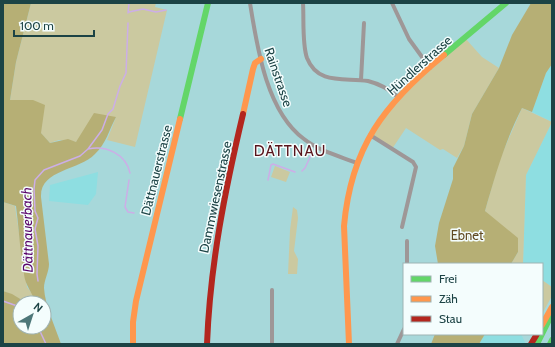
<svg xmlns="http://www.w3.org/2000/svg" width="555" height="347" viewBox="0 0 555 347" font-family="Cabin,sans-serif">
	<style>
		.built { fill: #8edee1 }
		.green { fill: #cbc9a0 }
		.forest { fill: #b6af75 }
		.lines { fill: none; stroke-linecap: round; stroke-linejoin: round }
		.stream { stroke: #ccaee7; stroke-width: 1.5 }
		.street { stroke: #9e9797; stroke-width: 4 }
		.fast { stroke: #63d668; stroke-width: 6 }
		.slow { stroke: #ff974d; stroke-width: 6 }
		.jam { stroke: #b3261e; stroke-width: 6 }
		.labels { text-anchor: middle; stroke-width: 3; stroke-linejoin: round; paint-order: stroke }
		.street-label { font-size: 13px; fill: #1c4345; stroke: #f4fdfd }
		.park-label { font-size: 13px; fill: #604921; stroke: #f4fdfd }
		.water-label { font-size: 14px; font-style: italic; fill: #5a056b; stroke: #f4fdfd }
		.quarter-label { font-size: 15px; letter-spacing: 1px; fill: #59141b; stroke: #f4fdfd }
	</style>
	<rect width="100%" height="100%" fill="#a7d8da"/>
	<path class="built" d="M552,64V122L532,112L546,73Z
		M552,122V287L542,280V264H523L526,175Z
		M98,172L96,194L88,205L49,201L50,185Z
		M485,334H521L526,344H479Z"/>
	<path class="green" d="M31,3H156L155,7L167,10L135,147L107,140L116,117L76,142L59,140L50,143L10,100L16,62Z
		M465,38L482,57L499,68L472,114L464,146L457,158L443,149L440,150L406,128L392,149L370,135L394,101Z
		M522,108L552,122L526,175L523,264H511L518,252L485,211L499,161Z
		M275,166L290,172L286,182L271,177Z
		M3,202L15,206L27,287L34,296L35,303C23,303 15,295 3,291Z
		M293,207L297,210L298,218L294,251L298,259L297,274H288L290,230Z
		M542,280L552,287V296L542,314Z"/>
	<path class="forest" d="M3,3H31L16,62L10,100H33L45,105L41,133L50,143L68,139L76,142L94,113L116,117C109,130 106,144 95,154C79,171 40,169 41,197L49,264C49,272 44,280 44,288C45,306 55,326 61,344H3V291L12,294L27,303H20V327H44V303H35C33,292 25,286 24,274C20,252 19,229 16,206L3,202Z
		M531,3H552V64L546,73L532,112L522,108C505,141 495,176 485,211L518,238V252L511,264H438L435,246L439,223L453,179V168L464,146L472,114L499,68L512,35Z
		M435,334H485L479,344H431Z"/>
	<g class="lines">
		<path class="stream" d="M129,12L143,9L156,12L166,10
			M128,13L129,3
			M88,149C106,145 126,154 130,173
			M302,171L305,168L312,153
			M129,180L125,207L128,212L134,213
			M268,180L271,165L273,164L295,172
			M38,281L37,274L38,246L35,229L38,218L35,211L34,189L35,180L44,170L80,156L88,149L102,130L108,114L113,109L120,86L126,73L128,23
			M3,301L20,307
			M38,327L46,344"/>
		<path class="street" d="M250,3C257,46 266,111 304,139C319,151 339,156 357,163
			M303,3C304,19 302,44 307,58C318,86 346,77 368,81C380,84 389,89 398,97
			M392,3L409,39L430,68
			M361,80L364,23
			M370,135L413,162L416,167L402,227
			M407,264V241
			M272,344V290
			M397,344L404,329"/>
		<path class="fast" d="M444,55L506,3
			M180,119L208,3
			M542,334L552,314
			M537,344L542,334
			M550,344L552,340"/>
		<path class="slow" d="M243,114L253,69L255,63L261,59
			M542,325L552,307
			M133,344V322L136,301L180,119
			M349,344L344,226C351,147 384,104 444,55"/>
		<path class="jam" d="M207,344C210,265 225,190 243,114
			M531,344L537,334"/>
	</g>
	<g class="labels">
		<g class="street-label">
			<text transform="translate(419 65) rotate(-42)" y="5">Hündlerstrasse</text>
			<text transform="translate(279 77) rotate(71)" y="5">Rainstrasse</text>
			<text transform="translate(156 170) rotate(-76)" y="5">Dättnauerstrasse</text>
			<text transform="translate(215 197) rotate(-78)" y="5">Dammwiesenstrasse</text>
		</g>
		<g class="park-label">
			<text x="467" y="240">Ebnet</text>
		</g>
		<g class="water-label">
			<text transform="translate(27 230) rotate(-91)" y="5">Dättnauerbach</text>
		</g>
		<g class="quarter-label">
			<text x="290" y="156">DÄTTNAU</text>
		</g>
	</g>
	<rect width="555" height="347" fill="none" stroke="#1c4345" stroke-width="8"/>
	<rect x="403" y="263" width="140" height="72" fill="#f4fdfd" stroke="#9eb3b3"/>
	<rect x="411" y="276" width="20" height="6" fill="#63d668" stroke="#9eb3b3"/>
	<text x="439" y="283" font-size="12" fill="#1c4345">Frei</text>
	<rect x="411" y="296" width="20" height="6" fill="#ff974d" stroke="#9eb3b3"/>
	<text x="439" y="303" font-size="12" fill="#1c4345">Zäh</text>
	<rect x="411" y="316" width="20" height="6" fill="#b3261e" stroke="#9eb3b3"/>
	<text x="439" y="323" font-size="12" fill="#1c4345">Stau</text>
	<g transform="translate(32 315) rotate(39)"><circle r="19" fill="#f4fdfd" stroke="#9eb3b3"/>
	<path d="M0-3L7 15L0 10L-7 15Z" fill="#4d7779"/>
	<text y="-6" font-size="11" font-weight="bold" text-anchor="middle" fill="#1c4345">N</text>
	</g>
	<path d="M14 30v6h80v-6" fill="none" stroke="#1c4345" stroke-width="2"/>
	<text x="20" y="30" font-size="12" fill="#1c4345" stroke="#f4fdfd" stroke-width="3" paint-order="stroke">100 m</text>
</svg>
